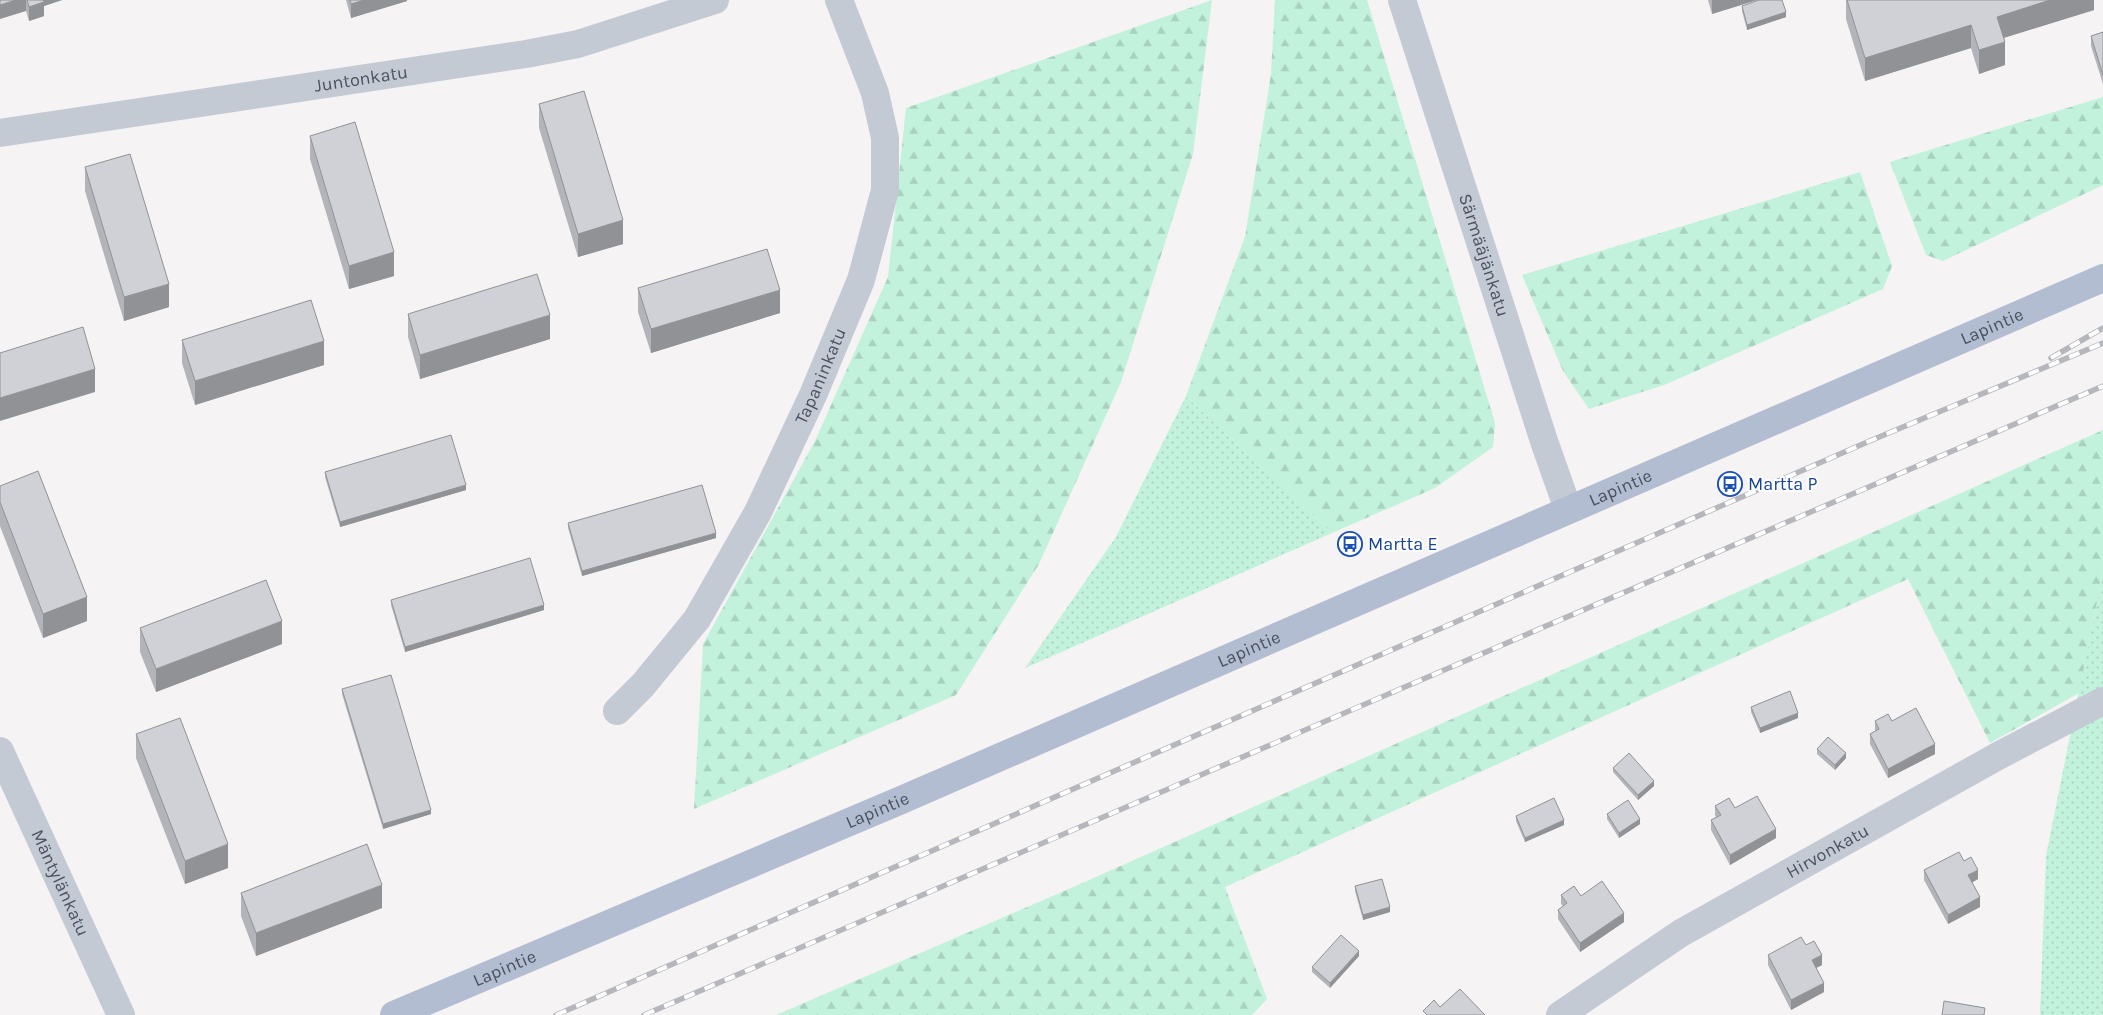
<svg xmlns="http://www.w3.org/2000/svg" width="2103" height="1015" viewBox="0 0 2103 1015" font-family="Karla,sans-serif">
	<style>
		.grass { fill: url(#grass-dots) }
		.forest { fill: url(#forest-firs) }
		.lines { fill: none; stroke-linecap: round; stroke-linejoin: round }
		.minor { stroke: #c4cad4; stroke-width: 28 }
		.major { stroke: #b3bdd1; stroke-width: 28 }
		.rail-casing { stroke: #b5b7bd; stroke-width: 5.5 }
		.rail { stroke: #fff; stroke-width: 4; stroke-dasharray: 11; stroke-linecap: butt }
		.wall { fill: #b2b4b9 }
		.shaded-wall { fill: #919296 }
		.building { fill: #cfd1d7; stroke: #919296 }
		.labels { text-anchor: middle; stroke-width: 4; stroke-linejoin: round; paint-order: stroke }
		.street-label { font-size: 18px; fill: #4a5261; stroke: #fff }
		.transit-label { font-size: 18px; fill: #164399; stroke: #fff; text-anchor: start }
	</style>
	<defs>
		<pattern id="grass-dots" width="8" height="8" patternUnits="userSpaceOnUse" patternTransform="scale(1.25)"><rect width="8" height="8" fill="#c2f2dc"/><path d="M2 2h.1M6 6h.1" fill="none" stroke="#a8d1bf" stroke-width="1.8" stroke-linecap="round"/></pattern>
		<pattern id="forest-firs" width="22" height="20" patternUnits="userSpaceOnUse" patternTransform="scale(1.25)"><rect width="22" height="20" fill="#c2f2dc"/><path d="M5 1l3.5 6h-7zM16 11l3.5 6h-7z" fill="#a8d1bf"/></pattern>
	</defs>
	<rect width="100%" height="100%" fill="#f5f3f3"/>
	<path class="grass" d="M1186,396L1332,533L1025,668L1116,537Z
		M2103,571V1015H2040L2046,856Z"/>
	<path class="forest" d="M1212,0L1193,154L1121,382L1039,564L956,695L694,809L703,644L815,441L888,277L906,108Z
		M1275,0H1367L1495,423L1493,447L1435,488L1332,533L1186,396L1245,237L1271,74Z
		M2103,97V185L1943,261L1926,255L1890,162Z
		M1860,172L1892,266L1883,289L1664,385L1589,409L1563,371L1522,275Z
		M2103,430V571L2079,693L1990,743L1908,579L1225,887L1267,999L1252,1015H776L1062,892Z"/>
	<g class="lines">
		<g class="minor">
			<path id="s1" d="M1402,0L1545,444L1568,509"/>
			<path id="s2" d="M0,133L526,54L578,44L715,0"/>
			<path id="s3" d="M617,711L643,685L697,619L758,512L813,395L861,280L885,190V138L875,93L839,0"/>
			<path id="s4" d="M0,751L121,1015"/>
			<path id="s5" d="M1560,1015L1681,933L1998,756L2103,701"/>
		</g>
		<path class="major" id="s6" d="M394,1015L899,801L2103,278"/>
		<defs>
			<path id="rail" d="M2051,358L2103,328
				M556,1015L1872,440L2103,343
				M644,1015L2103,386"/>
		</defs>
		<use href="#rail" class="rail-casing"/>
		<use href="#rail" class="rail"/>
	</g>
	<path class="wall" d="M0,0H62L44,6V16L29,21L26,11Z
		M346,0H407V1L351,18Z
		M1708,0H1757L1712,14Z
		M1846,0H2094V10L2003,38L2005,65L1979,74L1971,48L1865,81L1846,19Z
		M1742,6L1786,17L1747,30L1742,11Z
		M2103,32V84L2091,46V36Z
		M539,104L623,244L578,257L539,128Z
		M310,136L394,276L349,289L310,159Z
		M85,167L169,307L124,321L85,191Z
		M638,288L780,313L651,353L638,312Z
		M408,314L550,339L420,379L408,337Z
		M182,340L324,365L195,405L182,363Z
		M325,472L466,490L340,527L325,477Z
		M0,486L87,621L43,638L0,526Z
		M568,523L716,538L582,576L568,528Z
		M391,600L544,610L405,652L391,605Z
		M140,628L282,644L156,692L140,652Z
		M342,689L431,814L383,829L342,694Z
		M1751,707L1798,718L1760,733L1751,712Z
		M1875,721L1935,754L1888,778L1870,744V734L1875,731Z
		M136,734L228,868L185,884L136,758Z
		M1817,749L1846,758L1835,770L1817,754Z
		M1613,768L1654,786L1638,800L1613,772Z
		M1715,806L1776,838L1730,865L1711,830V820L1716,817L1715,815Z
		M1607,814L1640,824L1619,838L1607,819Z
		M1516,816L1564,825L1525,842L1516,821Z
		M1964,861L1978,879L1972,882L1980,907L1948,924L1924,880V870Z
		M1355,886L1390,912L1363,920L1355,891Z
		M241,893L382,908L256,956L241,916Z
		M1561,895L1581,896L1624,922L1580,952L1558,919V910L1563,906L1561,904Z
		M1806,945L1822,965L1816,968L1824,992L1791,1010L1768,965V955Z
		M1359,956L1330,988L1312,972V967Z"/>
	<path class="shaded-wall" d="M16,0H26V11L0,19V5Z
		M41,0H62L44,6V16L29,21V7Z
		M364,0H407V1L351,18V4Z
		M1712,0H1757L1712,14Z
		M2050,0H2094V10L1997,40V17Z
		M1786,12V17L1747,30V25Z
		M1971,25V48L1865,81V58Z
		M2005,42V65L1979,74V50Z
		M623,220V244L578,257V234Z
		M394,252V276L349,289V266Z
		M169,284V307L124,321V297Z
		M780,290V313L651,353V329Z
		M550,315V339L420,379V355Z
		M324,341V365L195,405V381Z
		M95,369V392L0,421V398Z
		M466,485V490L340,527V522Z
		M716,533V538L582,576V571Z
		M87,597V621L43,638V614Z
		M544,605V610L405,652V647Z
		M282,621V644L156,692V669Z
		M1798,713V718L1760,733V728Z
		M1935,744V754L1888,778V769Z
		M1846,753V758L1835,770V765Z
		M1654,781V786L1638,800V795Z
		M431,810V814L383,829V824Z
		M1640,819V824L1619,838V833Z
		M1564,820V825L1525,842V838Z
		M1776,829V838L1730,865V855Z
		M228,844V868L185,884V861Z
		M1978,870V879L1968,885V875Z
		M382,885V908L256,956V933Z
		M1980,897V907L1948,924V915Z
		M1390,907V912L1363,920V915Z
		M1624,913V922L1580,952V943Z
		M1359,951V956L1330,988V983Z
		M1822,955V965L1812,970V960Z
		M1824,983V992L1791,1010V1000Z"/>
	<path class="building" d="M0,0H16L0,5Z
		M27,0H43L44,2L29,7Z
		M350,0H364L351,4Z
		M1759,0H1782L1786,12L1747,25L1742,6Z
		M1847,0H2050L1997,17L2005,42L1979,50L1971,25L1865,58Z
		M2103,32V75L2091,36Z
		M584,91L623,220L578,234L539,104Z
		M355,122L394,252L349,266L310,136Z
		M130,154L169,284L124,297L85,167Z
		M767,249L780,290L651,329L638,288Z
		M537,274L550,315L420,355L408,314Z
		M311,300L324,341L195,381L182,340Z
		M83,327L95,369L0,398V353Z
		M451,435L466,485L340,522L325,472Z
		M38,471L87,597L43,614L0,502V486Z
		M702,485L716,533L582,571L568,523Z
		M530,558L544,605L405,647L391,600Z
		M266,580L282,621L156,669L140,628Z
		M391,675L431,810L383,824L342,689Z
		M1790,691L1798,713L1760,728L1751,707Z
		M1916,708L1935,744L1888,769L1870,734L1879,729L1875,721L1888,714L1892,721Z
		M180,718L228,844L185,861L136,734Z
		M1828,737L1846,753L1835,765L1817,749Z
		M1629,753L1654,781L1638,795L1613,768Z
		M1757,796L1776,829L1730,855L1711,820L1721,815L1715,806L1729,798L1735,808Z
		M1554,798L1564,820L1525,838L1516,816Z
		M1628,800L1640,819L1619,833L1607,814Z
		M367,844L382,885L256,933L241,893Z
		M1959,852L1964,861L1971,857L1978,870L1968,875L1980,897L1948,915L1924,870Z
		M1382,879L1390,907L1363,915L1355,886Z
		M1602,881L1624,913L1580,943L1558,910L1567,903L1561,895L1574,886L1581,896Z
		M1341,935L1359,951L1330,983L1312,967Z
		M1801,937L1806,945L1814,941L1822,955L1812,960L1824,983L1791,1000L1768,955Z
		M1460,989L1485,1015H1427L1423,1011L1434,1000L1440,1007Z
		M1944,1001L1985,1008L1984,1015H1942Z"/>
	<defs>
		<symbol id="bus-ring" viewBox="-11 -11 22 22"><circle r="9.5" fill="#fff" stroke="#1a4fb4" stroke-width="1.5"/><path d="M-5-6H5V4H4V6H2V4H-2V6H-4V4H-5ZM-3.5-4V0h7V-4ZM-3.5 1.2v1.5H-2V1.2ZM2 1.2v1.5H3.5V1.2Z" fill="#1a4fb4"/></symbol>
	</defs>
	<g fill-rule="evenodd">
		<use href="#bus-ring" x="1716" y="470" width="28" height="28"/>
		<use href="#bus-ring" x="1336" y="530" width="28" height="28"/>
	</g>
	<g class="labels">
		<g class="street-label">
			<text dy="6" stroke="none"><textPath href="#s2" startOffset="365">Juntonkatu</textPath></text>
			<text dy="6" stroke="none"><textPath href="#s1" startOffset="268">Särmääjänkatu</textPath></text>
			<text dy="6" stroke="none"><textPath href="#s6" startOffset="1740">Lapintie</textPath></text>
			<text dy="6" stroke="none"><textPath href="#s3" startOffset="395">Tapaninkatu</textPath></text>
			<text dy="6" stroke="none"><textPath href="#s6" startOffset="1335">Lapintie</textPath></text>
			<text dy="6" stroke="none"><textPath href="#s6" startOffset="930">Lapintie</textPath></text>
			<text dy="6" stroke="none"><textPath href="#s6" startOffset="525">Lapintie</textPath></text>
			<text dy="6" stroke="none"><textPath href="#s5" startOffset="314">Hirvonkatu</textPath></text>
			<text dy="6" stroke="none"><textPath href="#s4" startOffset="145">Mäntylänkatu</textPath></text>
			<text dy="6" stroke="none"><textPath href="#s6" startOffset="120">Lapintie</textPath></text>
		</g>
		<g class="transit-label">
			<text x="1748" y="490">Martta P</text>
			<text x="1368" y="550">Martta E</text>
		</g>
	</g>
</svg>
